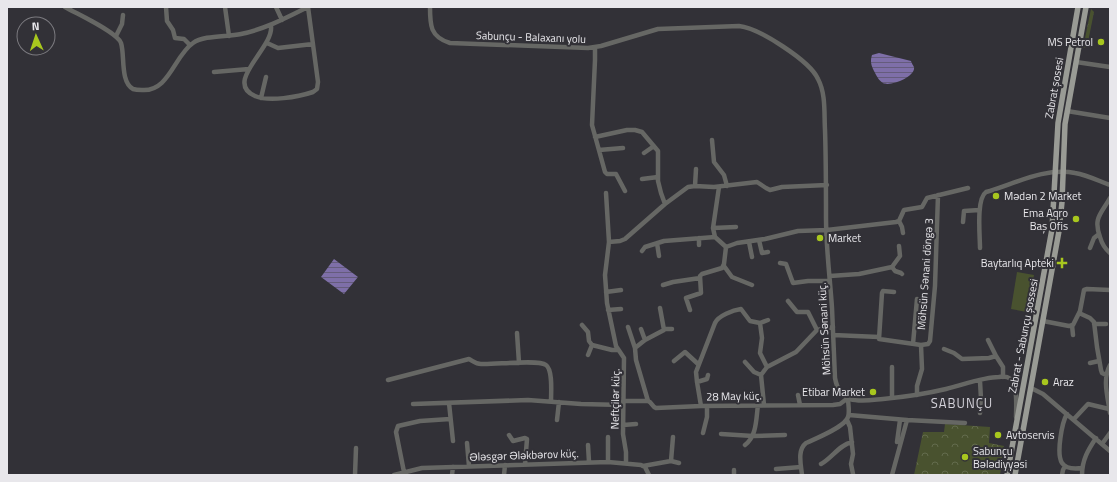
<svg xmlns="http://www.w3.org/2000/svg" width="1117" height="482" viewBox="0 0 1117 482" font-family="'Titillium Web',sans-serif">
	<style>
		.grass { fill: url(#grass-tufts) }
		.forest { fill: url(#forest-crowns) }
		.pitch { fill: #49522f }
		.water { fill: url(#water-rules) }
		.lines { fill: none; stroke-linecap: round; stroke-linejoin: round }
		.minor { stroke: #666764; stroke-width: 4.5 }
		.major { stroke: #999b95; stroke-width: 5.5 }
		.poi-dot { fill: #a8c71e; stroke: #323137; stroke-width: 1.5 }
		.labels { text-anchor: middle; stroke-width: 4; stroke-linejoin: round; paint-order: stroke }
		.street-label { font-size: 11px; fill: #e8e7eb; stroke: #323137 }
		.poi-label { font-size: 11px; fill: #e8e7eb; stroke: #323137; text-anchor: start }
		.quarter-label { font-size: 13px; letter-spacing: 1px; fill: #d4d2da; stroke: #323137 }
	</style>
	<defs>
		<pattern id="grass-tufts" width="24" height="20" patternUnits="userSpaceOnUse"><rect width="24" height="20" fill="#49522f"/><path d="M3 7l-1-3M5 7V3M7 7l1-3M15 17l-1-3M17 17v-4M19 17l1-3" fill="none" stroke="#636b4d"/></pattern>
		<pattern id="forest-crowns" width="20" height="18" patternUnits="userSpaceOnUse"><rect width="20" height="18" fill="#49522f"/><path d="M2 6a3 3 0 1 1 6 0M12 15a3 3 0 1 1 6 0" fill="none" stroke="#636b4d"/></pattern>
		<pattern id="water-rules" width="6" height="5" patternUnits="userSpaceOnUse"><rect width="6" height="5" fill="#7e6fa8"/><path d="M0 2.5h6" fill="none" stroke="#655c7c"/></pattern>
	</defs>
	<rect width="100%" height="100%" fill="#323137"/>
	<path class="grass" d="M1091,9L1094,12L1087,47L1083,48Z"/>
	<path class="forest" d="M945,424L990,427L989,443L1004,446L1000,475H914L923,432H944Z"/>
	<path class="pitch" d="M1017,272L1034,275L1027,312L1011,309Z"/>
	<path class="water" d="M879,53L911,61C911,62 914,67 914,67C916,77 890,87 883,83C879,81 876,75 874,71C871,65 870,61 872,55Z
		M334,259L358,277L344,294L321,277Z"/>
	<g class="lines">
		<path class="minor" d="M65,7C77,14 117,32 121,43C125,55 120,82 133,89C136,90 139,90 142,90C169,92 174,56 193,43C204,35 227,37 241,34C265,29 286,18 308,7
			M166,7L167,21L173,30L175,38L184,39L190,45
			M225,7L229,36
			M276,7L282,20
			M430,7C430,25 430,37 450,43L588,48L601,46L658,29L739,26C759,28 810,61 818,79C826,94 824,113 825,130C826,159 826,188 826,218C826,248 830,278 832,308C833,332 834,355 835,378C840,406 861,401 883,399C904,397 925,394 946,389C963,385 983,377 999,377C1003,376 1008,377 1011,379C1018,384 1016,409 1016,417
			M271,26C274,48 223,82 255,96C269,102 298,97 313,92L317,89L318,82L308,7
			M116,36L122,24L123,15
			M267,43L278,48L313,44
			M595,48V60L592,125L605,172L607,174H616L625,191
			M1076,62L1110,67
			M214,72L249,69
			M261,98L266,77
			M1067,111L1110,118
			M595,137L627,130H635L642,132L658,151V181L661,193L665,204
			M712,140L714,162L724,175L727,186
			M599,150L623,148
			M644,153L654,146
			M642,179L658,177
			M695,186L696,169
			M606,193L609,242L605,275L607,303L616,346L624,358L623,434L626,452V463
			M1110,198C1101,214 1093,218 1100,237C1102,244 1104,248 1110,253
			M899,221L902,227L903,233
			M963,222L964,211L979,210
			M713,228L736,227
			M759,240L762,253L768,252
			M609,242L620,241L625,239L665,204L688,187L695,186L714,187L757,182L766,188L770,190L782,187L827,185
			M749,242L752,257
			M657,243L659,256
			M699,245V238
			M726,247L737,243L765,239L798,231L827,230L896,222L899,221L904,210L922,207L927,198L968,188
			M980,248C980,236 976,199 986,192C1014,184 1045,167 1075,173C1087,175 1099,181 1110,185
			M1090,248L1094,238L1099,234
			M642,251L645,247L664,241L715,237
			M780,263L786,264L793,283L808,281H830
			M724,266L732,277L752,285
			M892,267L895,271L901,273L902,274
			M830,276L859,274L892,267L900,256L899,246
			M663,285L673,282L700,278
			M606,292L621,290
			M894,292L883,291L882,293L879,339L921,345
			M788,301L797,312H808L817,330
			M608,310L621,309
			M690,310L686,298L701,293L700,276L702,274L722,268L724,264L726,247L715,237L713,228L719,187
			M1079,313L1090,318L1094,322L1097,347L1101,370L1102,373L1106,375
			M1043,321L1069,326L1073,325L1080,311L1084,290L1087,289L1110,290
			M760,323L768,320
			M1094,324H1106
			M582,325L588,332L589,341L592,345L612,350H618
			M1072,325L1073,335
			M628,327L635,348
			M641,329L645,340
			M664,329H672
			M517,333L519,363
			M833,335L879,337
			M988,340L996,356
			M913,344L917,299
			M944,349L954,353L962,359L989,358L996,356L1003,367V377
			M588,355L592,345
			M674,361L685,352L698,364
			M745,362L754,372L761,375
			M1090,363L1099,361
			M1110,365C1102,379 1108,398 1110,413
			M388,380L469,359C473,361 476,364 481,364C493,365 538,359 546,365C553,370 551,393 551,401
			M980,381L981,399L980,413
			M697,382L707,379L708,375
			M1031,388L1043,394L1110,451
			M798,395L800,405
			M917,395V386L922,369L921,345L928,344L930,341L935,286L938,195
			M892,398V367
			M623,401H648C652,402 652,407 656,408L701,406L833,405L840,404L848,398
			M648,401L636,360L635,348L645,340L664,330L660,308
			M449,403L453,441
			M413,404L528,400L581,404L623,405
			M764,405L761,375L767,367
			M701,406L697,382L696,372L715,323C718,316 733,310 741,309L750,321L760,323L762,338L760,353L767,367L796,352L817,330L833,327
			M1067,414C1062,422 1056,454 1062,463C1066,469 1075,469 1082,468
			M849,415L907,420L965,423
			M1074,419L1088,404L1109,409
			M557,420L559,402
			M847,420L850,427L853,454L851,464L853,474
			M623,425L636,424
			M703,433L707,417V406
			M721,434L753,436L785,435
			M509,435L513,441L525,438L527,439L525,464
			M897,442L900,420
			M467,443L469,466
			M1102,444L1110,433
			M588,445L589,462
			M745,445C757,436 756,419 758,405
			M671,461L679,463
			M608,462V437
			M821,464C832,458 839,445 852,442
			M643,466L671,461L673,437
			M776,469L801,467
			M404,472L396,432L398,426L420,421L450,419
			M355,475L356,448
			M394,475L422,468L608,462L641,465L645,467L649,475
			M452,475L453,467
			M504,475L505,465
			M734,475V470
			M802,475C801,465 797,450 806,443C815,439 845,427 848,417C850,412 848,404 848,398
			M892,475L907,420
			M1062,475L1063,470L1065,466
			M1082,475C1082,460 1088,450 1096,438"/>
		<path class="major" d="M1007,475L1052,229L1058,123L1078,7
			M1015,475L1059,231L1062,202L1065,124L1086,7"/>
	</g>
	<g class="poi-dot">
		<circle cx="1101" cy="42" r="4"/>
		<circle cx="996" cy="196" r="4"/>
		<circle cx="1076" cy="219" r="4"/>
		<circle cx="820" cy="238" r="4"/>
		<path d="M1060 257h4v4h4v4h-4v4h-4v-4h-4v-4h4z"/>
		<circle cx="1045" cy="382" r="4"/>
		<circle cx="873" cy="392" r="4"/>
		<circle cx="998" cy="435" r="4"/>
		<circle cx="965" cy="457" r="4"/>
	</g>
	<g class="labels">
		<g class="street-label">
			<text transform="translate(531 37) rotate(2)" y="4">Sabunçu - Balaxanı yolu</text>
			<text transform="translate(1054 88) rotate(-80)" y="4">Zabrat şosesi</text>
			<text transform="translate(925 274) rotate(-86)" y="4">Möhsün Sənani döngə 3</text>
			<text transform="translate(824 329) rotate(-93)" y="4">Möhsün Sənani küç.</text>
			<text transform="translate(1023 336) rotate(-79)" y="4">Zabrat - Sabunçu şossesi</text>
			<text transform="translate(734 396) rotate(-1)" y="4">28 May küç.</text>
			<text transform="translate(615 399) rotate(-89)" y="4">Neftçilər küç.</text>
			<text transform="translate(524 455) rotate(-2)" y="4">Ələsgər Ələkbərov küç.</text>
		</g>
		<g class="poi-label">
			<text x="1093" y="46" text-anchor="end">MS Petrol</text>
			<text x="1004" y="200">Mədən 2 Market</text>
			<text x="1068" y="217" text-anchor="end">Ema Aqro<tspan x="1068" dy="13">Baş Ofis</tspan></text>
			<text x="828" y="242">Market</text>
			<text x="1054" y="267" text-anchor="end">Baytarlıq Apteki</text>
			<text x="1053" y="386">Araz</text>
			<text x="865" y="396" text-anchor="end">Etibar Market</text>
			<text x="1006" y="439">Avtoservis</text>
			<text x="973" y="455">Sabunçu<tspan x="973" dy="13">Bələdiyyəsi</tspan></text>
		</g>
		<g class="quarter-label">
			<text x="962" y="408">SABUNÇU</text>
		</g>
	</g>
	<rect width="1117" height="482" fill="none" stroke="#e8e7eb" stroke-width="16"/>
	<g transform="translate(36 36) rotate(357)"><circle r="19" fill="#323137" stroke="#7b7a7f"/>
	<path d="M0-3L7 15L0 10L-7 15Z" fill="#a8c71e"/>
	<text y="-6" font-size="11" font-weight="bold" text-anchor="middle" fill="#e8e7eb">N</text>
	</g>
</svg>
